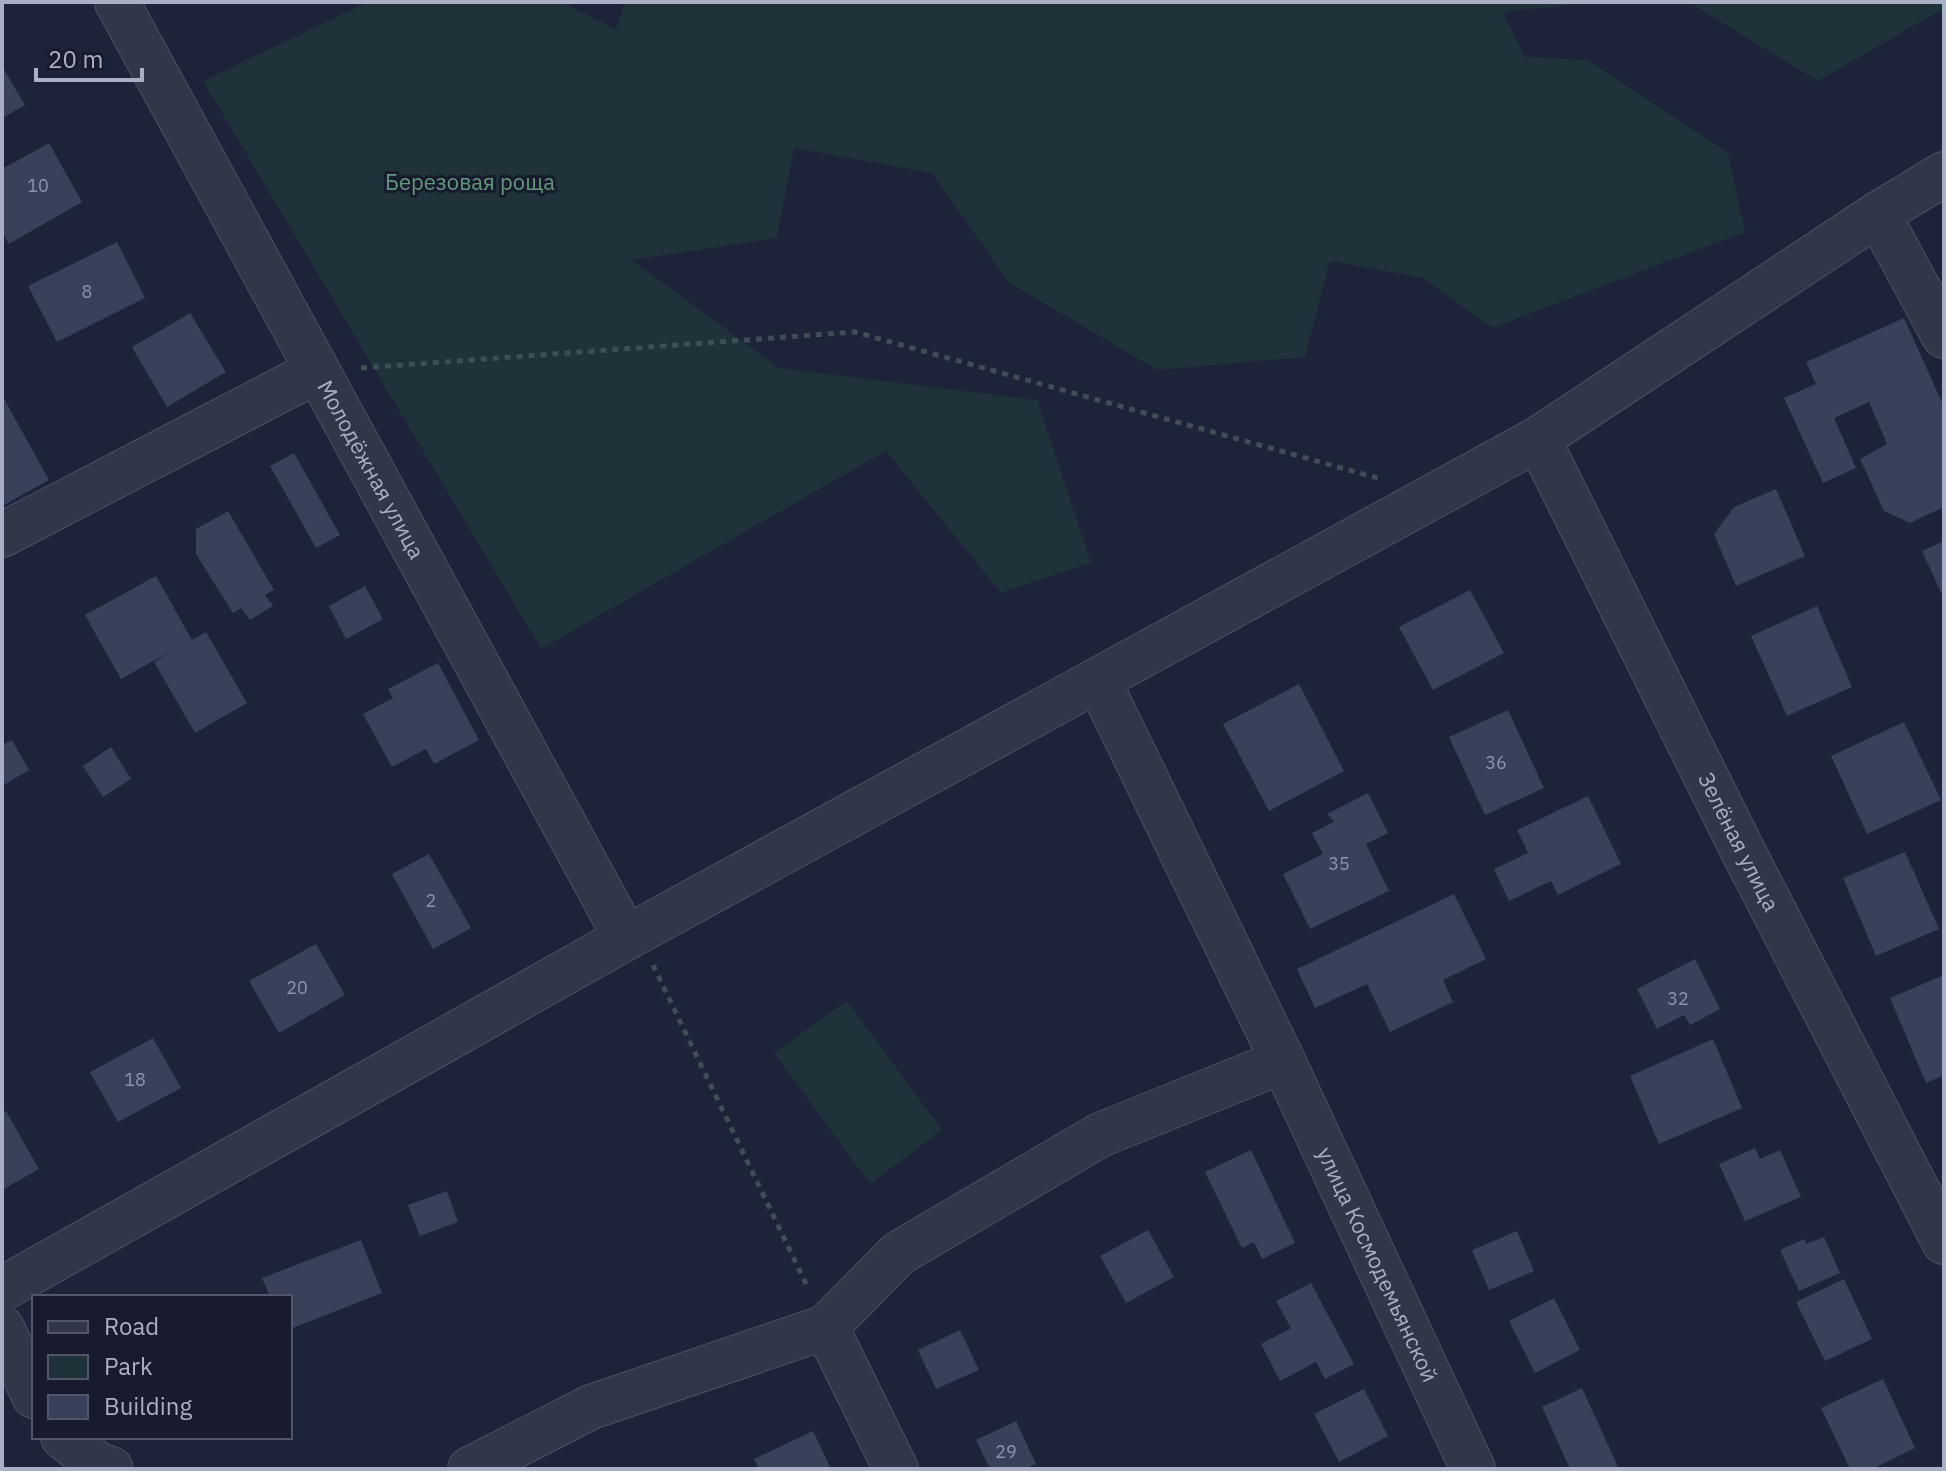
<svg xmlns="http://www.w3.org/2000/svg" width="1946" height="1471" viewBox="0 0 1946 1471" font-family="'IBM Plex Sans',sans-serif">
	<style>
		.green { fill: #1f3139 }
		.building { fill: #394059 }
		.lines { fill: none; stroke-linecap: round; stroke-linejoin: round }
		.minor-casing { stroke: #4c5064; stroke-width: 46 }
		.path { stroke: #3d4e57; stroke-width: 5; stroke-dasharray: 6 6; stroke-linecap: butt }
		.minor { stroke: #313649; stroke-width: 44 }
		.labels { text-anchor: middle; stroke-width: 6; stroke-linejoin: round; paint-order: stroke }
		.number-label { font-size: 18px; fill: #8e93ab }
		.park-label { font-size: 22px; fill: #619879; stroke: #171b2d }
		.street-label { font-size: 22px; fill: #abafc6; stroke: #171b2d }
	</style>
	<rect width="100%" height="100%" fill="#1d2338"/>
	<path class="green" d="M367,2H562L616,29L625,2H1599L1503,12L1525,57L1588,60L1728,153L1745,232L1492,328L1423,278L1330,261L1305,357L1157,370L1008,282L932,173L794,148L777,238L632,260L779,368L1037,400L1091,563L1001,593L886,451L541,649L203,81Z
		M1688,2H1944V8L1818,81Z
		M847,1001L942,1130L870,1184L774,1053Z"/>
	<path class="building" d="M2,66L25,105L2,118Z
		M49,143L82,202L9,244L2,232V169Z
		M117,242L145,298L57,342L28,286Z
		M190,313L226,372L167,407L132,347Z
		M1904,318L1944,407V507L1910,523L1884,511L1860,459L1887,444L1869,402L1834,418L1856,468L1823,483L1784,398L1816,384L1806,362Z
		M2,395L49,480L2,506Z
		M294,453L340,535L316,548L270,466Z
		M1776,489L1805,556L1736,586L1714,534L1734,507Z
		M228,511L274,590L265,595L273,606L250,620L241,608L233,613L196,554V529Z
		M1944,541V599L1922,551Z
		M156,576L192,640L206,632L247,703L195,733L154,662L171,651L121,679L85,615Z
		M365,586L383,619L346,639L329,606Z
		M1470,590L1504,653L1433,690L1399,627Z
		M1817,606L1852,687L1787,716L1751,636Z
		M438,663L479,740L434,764L426,749L392,767L363,714L393,698L388,689Z
		M1299,684L1344,771L1269,811L1223,724Z
		M1508,710L1544,788L1485,815L1449,737Z
		M1904,722L1941,800L1867,834L1831,756Z
		M12,740L29,770L2,786V745Z
		M111,747L131,779L103,797L83,766Z
		M1368,793L1388,833L1366,844L1389,891L1310,929L1283,874L1323,854L1312,833L1334,822L1327,814Z
		M1588,796L1621,864L1558,895L1551,881L1509,901L1494,869L1528,853L1517,830Z
		M1905,852L1939,929L1876,956L1843,878Z
		M429,854L471,928L433,949L392,874Z
		M1454,894L1486,959L1443,980L1453,1002L1390,1032L1367,984L1315,1008L1297,969Z
		M316,944L345,995L279,1033L249,981Z
		M1695,959L1720,1009L1690,1025L1684,1015L1657,1029L1637,989Z
		M1944,975V1075L1926,1083L1890,998Z
		M153,1038L181,1088L118,1122L90,1072Z
		M1713,1039L1742,1108L1659,1144L1630,1076Z
		M6,1111L39,1169L2,1190V1113Z
		M1755,1148L1760,1159L1780,1150L1801,1197L1745,1221L1719,1164Z
		M1251,1150L1295,1243L1262,1259L1254,1242L1242,1248L1205,1172Z
		M447,1191L458,1222L420,1236L408,1205Z
		M1148,1230L1174,1277L1126,1303L1100,1256Z
		M1517,1231L1534,1271L1489,1290L1472,1250Z
		M1824,1237L1840,1273L1799,1291L1780,1250L1804,1239L1806,1244Z
		M361,1240L382,1293L290,1329V1297H270L262,1278Z
		M1844,1279L1872,1339L1825,1361L1796,1302Z
		M1311,1283L1354,1364L1325,1379L1316,1362L1280,1381L1261,1344L1291,1328L1276,1301Z
		M1554,1298L1580,1350L1535,1373L1509,1321Z
		M960,1330L979,1370L936,1389L918,1350Z
		M1883,1379L1915,1448L1872,1469H1850L1821,1408Z
		M1582,1388L1619,1469H1570L1542,1407Z
		M1364,1389L1388,1436L1339,1462L1314,1414Z
		M1016,1421L1036,1464L1025,1469H990L976,1440Z
		M813,1431L831,1469H759L754,1459Z"/>
	<g class="lines">
		<defs>
			<g id="minor">
				<path id="s1" d="M117,2L626,938"/>
				<path d="M1878,214L1944,336"/>
				<path id="s2" d="M1538,439L1744,853L1944,1242"/>
				<path d="M2,535L317,371"/>
				<path id="s3" d="M1098,680L1283,1061L1473,1469"/>
				<path d="M2,1289L626,938L1538,439L1878,214L1944,174"/>
				<path d="M826,1327L896,1469"/>
				<path d="M2,1328L34,1396"/>
				<path d="M63,1437L97,1464L111,1469"/>
				<path d="M470,1469L591,1407L826,1327L899,1253L1100,1135L1283,1061"/>
			</g>
		</defs>
		<use href="#minor" class="minor-casing"/>
		<path class="path" d="M361,368L855,332L1381,479
			M653,965L808,1288"/>
		<use href="#minor" class="minor"/>
	</g>
	<g class="labels">
		<g class="number-label">
			<text x="38" y="192">10</text>
			<text x="87" y="298">8</text>
			<text x="1496" y="769">36</text>
			<text x="1339" y="870">35</text>
			<text x="431" y="907">2</text>
			<text x="297" y="994">20</text>
			<text x="1678" y="1005">32</text>
			<text x="135" y="1086">18</text>
			<text x="1006" y="1458">29</text>
		</g>
		<g class="park-label">
			<text x="470" y="190">Березовая роща</text>
		</g>
		<g class="street-label">
			<text dy="8" stroke="none"><textPath href="#s1" startOffset="532">Молодёжная улица</textPath></text>
			<text dy="8" stroke="none"><textPath href="#s2" startOffset="450">Зелёная улица</textPath></text>
			<text dy="8" stroke="none"><textPath href="#s3" startOffset="648">улица Космодемьянской</textPath></text>
		</g>
	</g>
	<rect width="1946" height="1471" fill="none" stroke="#abafc6" stroke-width="8"/>
	<rect x="32" y="1295" width="260" height="144" fill="#171b2d" stroke="#52566a" stroke-width="2"/>
	<rect x="48" y="1321" width="40" height="12" fill="#313649" stroke="#52566a" stroke-width="2"/>
	<text x="104" y="1335" font-size="24" fill="#abafc6">Road</text>
	<rect x="48" y="1355" width="40" height="24" fill="#1f3139" stroke="#52566a" stroke-width="2"/>
	<text x="104" y="1375" font-size="24" fill="#abafc6">Park</text>
	<rect x="48" y="1395" width="40" height="24" fill="#394059" stroke="#52566a" stroke-width="2"/>
	<text x="104" y="1415" font-size="24" fill="#abafc6">Building</text>
	<path d="M36 68v12h106v-12" fill="none" stroke="#abafc6" stroke-width="4"/>
	<text x="48" y="68" font-size="24" fill="#abafc6" stroke="#171b2d" stroke-width="6" paint-order="stroke">20 m</text>
</svg>
